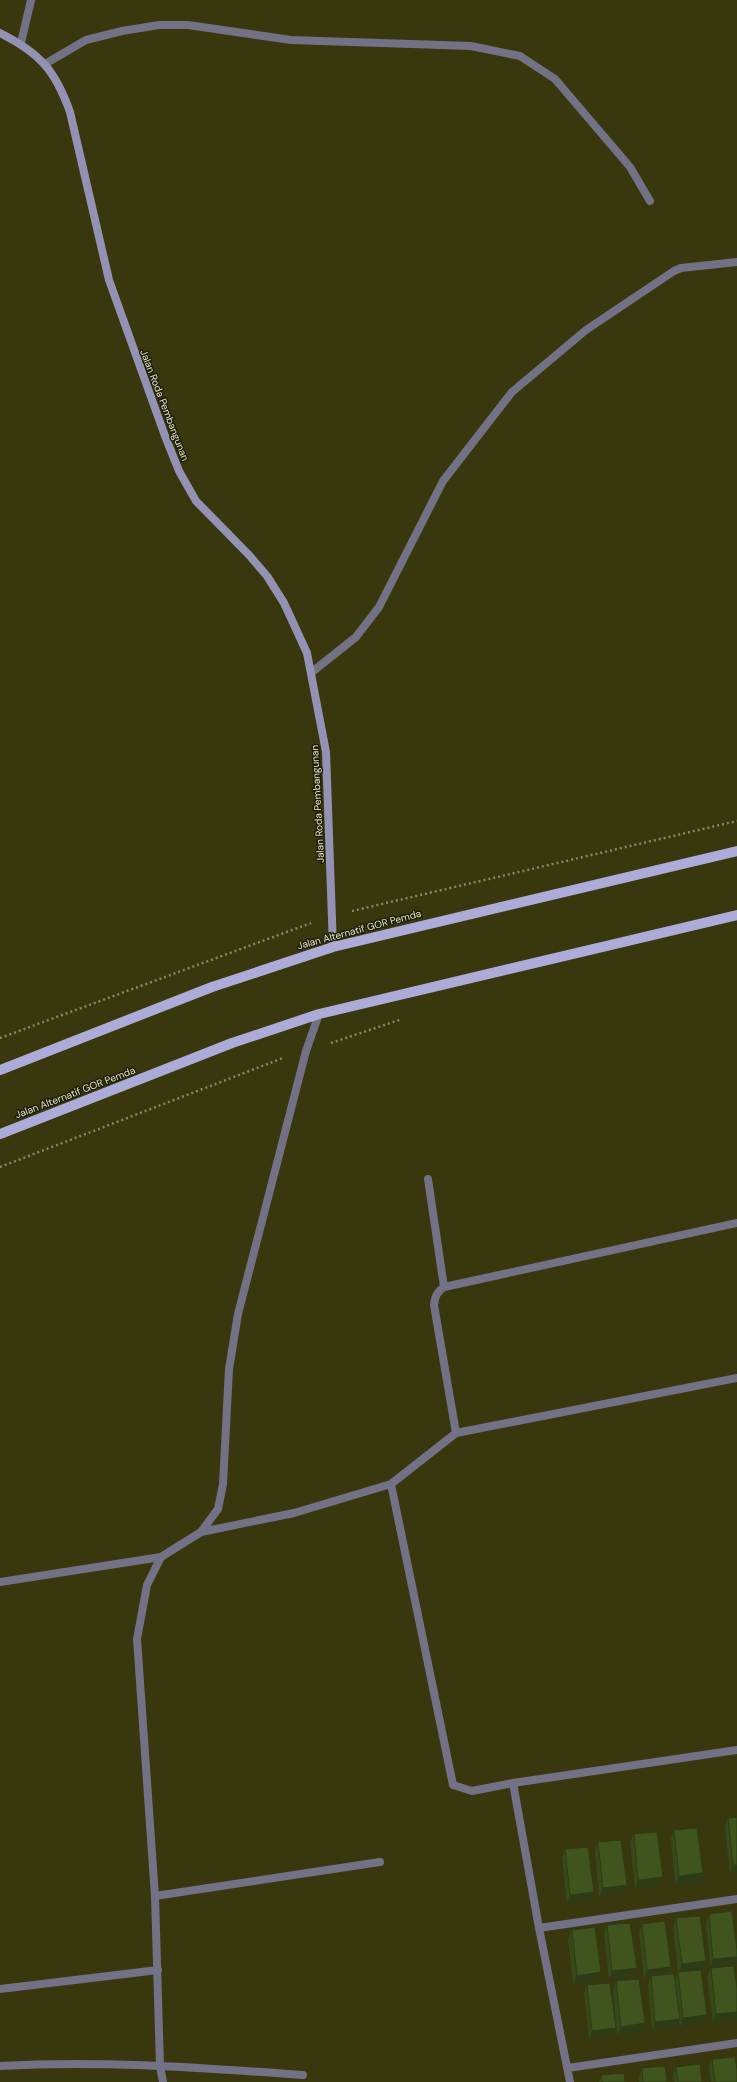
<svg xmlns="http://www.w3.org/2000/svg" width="737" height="2082" viewBox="0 0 737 2082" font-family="'DM Sans',sans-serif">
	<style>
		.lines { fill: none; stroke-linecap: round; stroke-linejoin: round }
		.path { stroke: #888764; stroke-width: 2.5; stroke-dasharray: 2 3; stroke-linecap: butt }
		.street { stroke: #727186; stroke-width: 8 }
		.secondary { stroke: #9392b4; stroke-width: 8 }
		.primary { stroke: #adabd7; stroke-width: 10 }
		.wall { fill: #37491a }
		.shaded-wall { fill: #2d3c15 }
		.building { fill: #40551e; stroke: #2d3c15 }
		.labels { text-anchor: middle; stroke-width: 3; stroke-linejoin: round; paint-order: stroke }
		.street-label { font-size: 10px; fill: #e4e3c8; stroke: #1f1e08 }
	</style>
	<rect width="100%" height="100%" fill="#39370e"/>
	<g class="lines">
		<path class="path" d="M352,911L737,821
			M0,1038L311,923
			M331,1043L402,1019
			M0,1167L283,1058"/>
		<path class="street" d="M21,43L31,0
			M45,64L86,40L122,31L159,25H188L291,40L471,46L520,56L555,79L630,167L650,201
			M312,672L356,637L379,607L443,481L512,392L586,330L674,271L681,268L737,262
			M428,1179L444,1287
			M456,1433L434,1305C435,1296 437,1292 444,1287L737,1223
			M391,1484L453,1785L472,1791L513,1783L737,1750
			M201,1532L294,1513L391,1484L456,1433L737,1378
			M0,1582L161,1557
			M513,1783L539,1928L570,2082
			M155,1896L380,1862
			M539,1928L737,1899
			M0,1989L158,1970
			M0,2066C101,2060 203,2068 303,2075
			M568,2068L737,2043
			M163,2082L160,2066L155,1896L137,1639L147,1585L161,1557L201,1532L218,1509L223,1484L229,1369L238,1314L306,1051L319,1014"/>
		<path class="secondary" d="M0,33C40,53 55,70 70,112L109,280L165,436L179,471L196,501L249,555L267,576L284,603L307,653L326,752L333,947"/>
		<path class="primary" d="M0,1070L212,987L333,947L737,851
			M0,1134L232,1043L319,1014L737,915"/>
	</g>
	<path class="wall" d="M737,1817V1873L730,1874L725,1827L728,1818Z
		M674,1830L703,1873L700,1882L675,1885L671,1839Z
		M634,1834L663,1877L659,1886L635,1888L630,1843Z
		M598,1842L624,1893L599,1897L595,1851Z
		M565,1849L594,1892L591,1901L567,1904L562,1858Z
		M709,1914L737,1950V1959L735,1965L710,1968L706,1922Z
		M676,1918L706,1961L703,1970H701L707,2015L704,2024L680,2027L679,2021L677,2028L652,2031L648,1985L650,1978L644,1979L639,1932L642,1924L671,1967L669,1974L676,1992L675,1981L678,1972L673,1927Z
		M607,1925L634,1976L609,1979L604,1934Z
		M572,1930L598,1981L573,1984L568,1939Z
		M711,1968L737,2020L713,2023L707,1977Z
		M616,1981L642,2032L617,2035L613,1990Z
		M587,1985L613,2037L589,2039L584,1994Z
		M712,2059L737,2082H711L709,2068Z
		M676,2067L702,2082H674L673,2075Z
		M642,2068L667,2082H639V2077Z
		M601,2075L625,2082H599Z"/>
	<path class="shaded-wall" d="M733,1865H737V1873L730,1874Z
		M703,1873L700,1882L675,1885L679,1876Z
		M663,1877L659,1886L635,1888L638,1880Z
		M627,1885L624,1893L599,1897L603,1888Z
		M594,1892L591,1901L567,1904L570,1895Z
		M737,1957V1959L735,1965L710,1968L713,1959Z
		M706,1961L703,1970L678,1973L682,1964Z
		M671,1967L668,1975L651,1976L650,1978L644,1979L647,1970Z
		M637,1968L634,1976L609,1979L612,1971Z
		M601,1972L598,1981L573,1984L577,1976Z
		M737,2012V2020L713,2023L716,2014Z
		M707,2015L704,2024L680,2027L683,2018Z
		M680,2019L677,2028L652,2031L655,2022Z
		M645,2023L642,2032L617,2035L621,2027Z
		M616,2028L613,2037L589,2039L592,2031Z"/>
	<path class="building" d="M737,1817V1865H733L728,1818Z
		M697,1828L703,1873L679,1876L674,1830Z
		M657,1832L663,1877L638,1880L634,1834Z
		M621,1840L627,1885L603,1888L598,1842Z
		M588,1847L594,1892L570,1895L565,1849Z
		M732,1911L737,1950V1957L713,1959L709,1914Z
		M700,1916L706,1961L682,1964L676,1918Z
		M665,1921L671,1967L647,1970L642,1924Z
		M630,1923L637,1968L612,1971L607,1925Z
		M595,1927L601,1972L577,1976L572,1930Z
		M734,1966L737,1988V2012L716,2014L711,1968Z
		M701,1970L707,2015L683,2018L678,1972Z
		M674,1974L680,2019L655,2022L651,1976Z
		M639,1979L645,2023L621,2027L616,1981Z
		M610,1983L616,2028L592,2031L587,1985Z
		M735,2057L737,2070V2082H715L712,2059Z
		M700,2064L702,2082H678L676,2067Z
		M665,2066L667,2082H643L642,2068Z
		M624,2073L625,2082H602L601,2075Z"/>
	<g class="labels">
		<g class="street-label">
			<text transform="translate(165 405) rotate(69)" y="4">Jalan Roda Pembangunan</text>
			<text transform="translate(317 804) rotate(-93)" y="4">Jalan Roda Pembangunan</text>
			<text transform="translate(359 929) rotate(-15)" y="4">Jalan Alternatif GOR Pemda</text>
			<text transform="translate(75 1092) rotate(-21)" y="4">Jalan Alternatif GOR Pemda</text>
		</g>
	</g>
</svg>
